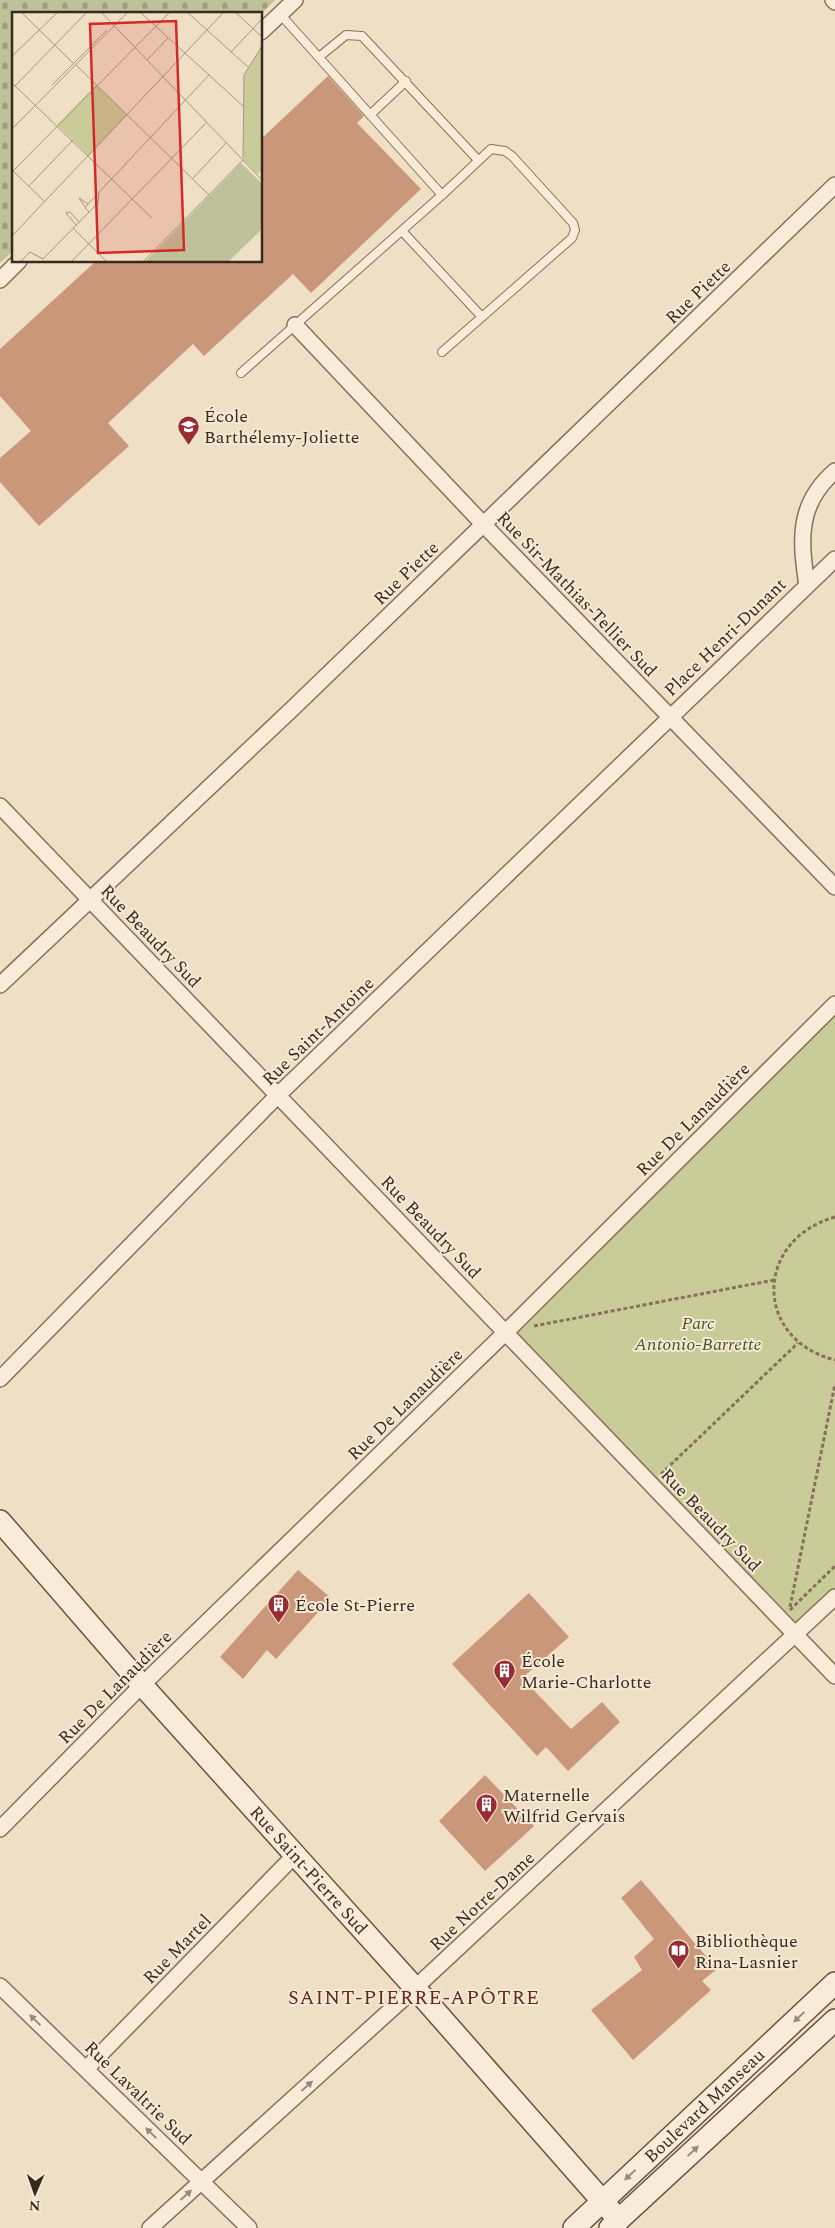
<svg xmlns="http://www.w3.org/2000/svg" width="835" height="2228" viewBox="0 0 835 2228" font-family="Spectral,serif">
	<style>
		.cemetery { fill: url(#cemetery-stones) }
		.park { fill: #c9cc99 }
		.building { fill: #cb977b }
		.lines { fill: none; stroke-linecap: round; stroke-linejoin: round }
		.lane-casing { stroke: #88705b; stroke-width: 10 }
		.street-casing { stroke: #88705b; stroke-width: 18 }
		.secondary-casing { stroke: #6a513e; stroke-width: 24 }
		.path { stroke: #88705b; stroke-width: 3; stroke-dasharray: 4 2.5; stroke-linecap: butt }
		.lane { stroke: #f8ecd8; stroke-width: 8 }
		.street { stroke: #f8ecd8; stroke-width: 15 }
		.secondary { stroke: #f8ecd8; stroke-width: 21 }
		.oneway { fill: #988b7c }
		.labels { text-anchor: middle; stroke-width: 4; stroke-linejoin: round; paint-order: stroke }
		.street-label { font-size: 18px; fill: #392a1f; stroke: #f5e9d4 }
		.poi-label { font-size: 18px; fill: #392a1f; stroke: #f5e9d4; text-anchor: start }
		.park-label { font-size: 18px; font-style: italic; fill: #4c5526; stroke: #f5e9d4 }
		.quarter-label { font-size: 20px; letter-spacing: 1px; fill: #64291f; stroke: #f5e9d4 }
		.inset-road { fill: none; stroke: #a69783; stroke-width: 1 }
		.view { fill: #d62828; fill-opacity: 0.15; stroke: #d62828; stroke-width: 2.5 }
		.inset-edge { fill: none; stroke: #392a1f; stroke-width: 2.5 }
	</style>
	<defs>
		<pattern id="cemetery-stones" width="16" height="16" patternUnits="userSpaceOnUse" patternTransform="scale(1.25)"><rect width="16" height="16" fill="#bfc198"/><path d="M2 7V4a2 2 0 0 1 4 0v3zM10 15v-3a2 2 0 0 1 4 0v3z" fill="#9c9d7b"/></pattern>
	</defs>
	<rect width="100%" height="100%" fill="#eedfc5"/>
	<path class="cemetery" d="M0,0H275L261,14H14V250L0,263Z"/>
	<path class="park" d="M835,1004V1597L795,1635L506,1332Z"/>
	<path class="building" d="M328,76L364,116L357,123L421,189L311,293L293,274L204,356L193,344L108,423L129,446L39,526L0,482V458L31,431L0,396V349L96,261H261V139Z
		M298,1570L331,1598L276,1659L267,1650L243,1679L220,1657Z
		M529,1593L569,1637L522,1678L571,1729L602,1702L620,1722L568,1771L546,1747L537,1756L452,1664Z
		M485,1775L534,1826L485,1871L439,1821Z
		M641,1880L717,1969L702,1981L711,1990L633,2060L591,2010L642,1970L634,1957L654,1939L621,1898Z"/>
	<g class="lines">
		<defs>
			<path id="lane" d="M319,57L346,35L362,36L478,160
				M370,115L406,81
				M402,231L482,317
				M442,352L572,238L575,230L573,223L512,156L505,151L491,149L442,195
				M241,373L442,195L280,14"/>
			<path id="street" d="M833,0L835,2
				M261,32L295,0
				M0,280L19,261
				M295,325L483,524L835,887
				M807,586C800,539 797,504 835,471
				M0,806L835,1676
				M0,985L291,710L835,185
				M0,1379L278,1095L835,559
				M0,1829L142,1685L506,1332L835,1004
				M0,1986L249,2228
				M86,2069L295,1855
				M150,2228L415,1988L835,1597"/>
			<g id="secondary">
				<path id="s1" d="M0,1521L142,1685L415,1988L619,2220"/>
				<path id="s2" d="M574,2228L835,1983"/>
				<path d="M610,2228L835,2020"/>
			</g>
		</defs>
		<use href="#lane" class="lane-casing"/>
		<use href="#street" class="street-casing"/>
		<use href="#secondary" class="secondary-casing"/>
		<path class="path" d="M835,1217C754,1240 753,1339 835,1360
			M534,1326L774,1280
			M661,1474L798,1343
			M790,1607L835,1384
			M790,1610L835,1566"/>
		<use href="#lane" class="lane"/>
		<use href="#street" class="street"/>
		<use href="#secondary" class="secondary"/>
	</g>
	<defs><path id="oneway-solid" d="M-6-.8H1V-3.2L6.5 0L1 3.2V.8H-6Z" transform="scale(1.25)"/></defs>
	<g class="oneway">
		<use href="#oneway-solid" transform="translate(799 2017) rotate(137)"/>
		<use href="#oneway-solid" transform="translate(35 2020) rotate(-136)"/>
		<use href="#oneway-solid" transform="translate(307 2086) rotate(-42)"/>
		<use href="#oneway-solid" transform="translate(151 2133) rotate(-136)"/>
		<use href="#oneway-solid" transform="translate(693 2151) rotate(-43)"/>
		<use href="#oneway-solid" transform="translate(630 2175) rotate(137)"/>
		<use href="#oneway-solid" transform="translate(186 2195) rotate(-42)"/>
	</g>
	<defs>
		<symbol id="school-pin" viewBox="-11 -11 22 30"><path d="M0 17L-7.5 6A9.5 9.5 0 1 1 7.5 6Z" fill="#962c34" stroke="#f5e9d4"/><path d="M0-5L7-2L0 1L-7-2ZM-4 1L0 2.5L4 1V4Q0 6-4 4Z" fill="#fff"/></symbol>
		<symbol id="building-pin" viewBox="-11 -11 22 30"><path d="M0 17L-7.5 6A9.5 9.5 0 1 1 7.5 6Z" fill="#962c34" stroke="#f5e9d4"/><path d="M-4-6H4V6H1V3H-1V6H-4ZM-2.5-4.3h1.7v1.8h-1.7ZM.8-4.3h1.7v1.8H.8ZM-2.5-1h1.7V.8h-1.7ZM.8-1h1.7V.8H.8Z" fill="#fff"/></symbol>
		<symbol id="library-pin" viewBox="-11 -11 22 30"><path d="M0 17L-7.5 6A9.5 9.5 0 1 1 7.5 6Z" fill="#962c34" stroke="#f5e9d4"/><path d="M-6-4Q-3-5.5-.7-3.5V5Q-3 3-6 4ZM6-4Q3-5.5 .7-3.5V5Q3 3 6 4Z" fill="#fff"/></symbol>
	</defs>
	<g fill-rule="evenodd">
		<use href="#school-pin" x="176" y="414" width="25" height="34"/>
		<use href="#building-pin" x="266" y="1592" width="25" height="34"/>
		<use href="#building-pin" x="492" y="1658" width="25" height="34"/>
		<use href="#building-pin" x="474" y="1792" width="25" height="34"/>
		<use href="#library-pin" x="666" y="1938" width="25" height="34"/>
	</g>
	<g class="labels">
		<g class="street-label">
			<text transform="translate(698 292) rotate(-44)" y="6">Rue Piette</text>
			<text transform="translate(406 573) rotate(-44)" y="6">Rue Piette</text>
			<text transform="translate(577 594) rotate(46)" y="6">Rue Sir-Mathias-Tellier Sud</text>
			<text transform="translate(725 637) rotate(-44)" y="6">Place Henri-Dunant</text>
			<text transform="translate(151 936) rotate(46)" y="6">Rue Beaudry Sud</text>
			<text transform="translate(318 1031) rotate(-44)" y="6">Rue Saint-Antoine</text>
			<text transform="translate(693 1119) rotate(-45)" y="6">Rue De Lanaudière</text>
			<text transform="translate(431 1227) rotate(46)" y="6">Rue Beaudry Sud</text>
			<text transform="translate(405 1404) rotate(-44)" y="6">Rue De Lanaudière</text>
			<text transform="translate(711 1520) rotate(46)" y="6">Rue Beaudry Sud</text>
			<text transform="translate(115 1687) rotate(-45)" y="6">Rue De Lanaudière</text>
			<text dy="6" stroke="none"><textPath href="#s1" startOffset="466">Rue Saint-Pierre Sud</textPath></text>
			<text transform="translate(482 1901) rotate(-43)" y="6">Rue Notre-Dame</text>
			<text transform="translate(177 1949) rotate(-46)" y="6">Rue Martel</text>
			<text transform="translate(138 2093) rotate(44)" y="6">Rue Lavaltrie Sud</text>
			<text dy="6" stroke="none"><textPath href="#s2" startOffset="179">Boulevard Manseau</textPath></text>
		</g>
		<g class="poi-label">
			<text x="204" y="422">École<tspan x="204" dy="21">Barthélemy-Joliette</tspan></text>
			<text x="295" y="1611">École St-Pierre</text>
			<text x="521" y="1667">École<tspan x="521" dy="21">Marie-Charlotte</tspan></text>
			<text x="503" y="1801">Maternelle<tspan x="503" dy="21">Wilfrid Gervais</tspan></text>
			<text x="695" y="1947">Bibliothèque<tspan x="695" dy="21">Rina-Lasnier</tspan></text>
		</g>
		<g class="park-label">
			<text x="698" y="1329">Parc<tspan x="698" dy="21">Antonio-Barrette</tspan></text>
		</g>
		<g class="quarter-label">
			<text x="414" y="2004">SAINT-PIERRE-APÔTRE</text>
		</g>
	</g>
	<g transform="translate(12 12)">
		<rect width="250" height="250" fill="#eedfc5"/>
		<path d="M229,151L250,172V217L216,250H133Z" fill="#bfc198"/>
		<path d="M250,34V158L245,162L231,148L232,63ZM84,73L115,103L77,144L45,113Z" fill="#c9cc99"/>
		<path class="inset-road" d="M9,0L61,51M89,0L250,168M128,0L231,94M175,0L236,55M223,0L250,25M219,40L250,7M0,44L46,0M135,48L156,26M64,53L197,183M0,71L140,206M40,73L95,18M3,74L75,0M0,117L116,0M231,146L232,63L250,34M1,159L33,190M0,160L158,0M181,166L214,131M17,174L61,128M73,195L67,186L76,192M77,200L73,196L76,192L197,63M64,213L54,201L58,200L67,210M61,216L95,250M0,224L212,0M8,250L18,240L31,247L86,191L87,181M59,250L194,111M131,250L231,148"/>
		<path class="view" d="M164,9L172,238L86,241L78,12Z"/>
		<rect width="250" height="250" class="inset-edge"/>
	</g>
	<g transform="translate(35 2193) rotate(182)" stroke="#f5e9d4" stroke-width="4" paint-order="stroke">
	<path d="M0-4L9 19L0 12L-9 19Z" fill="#392a1f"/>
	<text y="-8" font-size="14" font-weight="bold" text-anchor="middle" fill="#392a1f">N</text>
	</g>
</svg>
